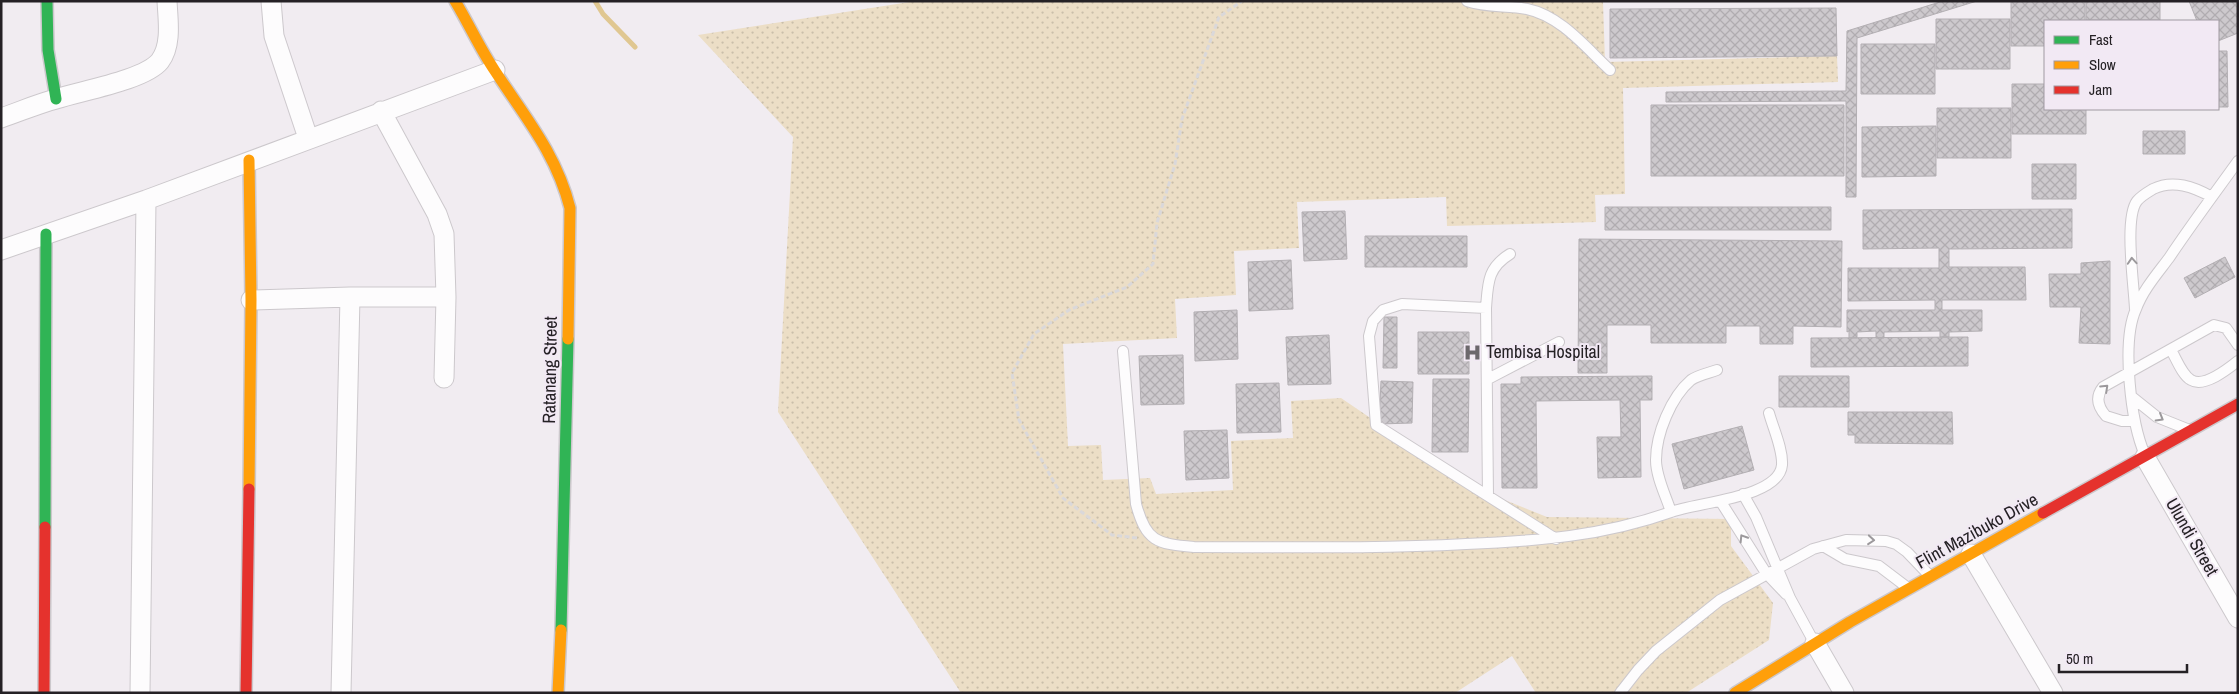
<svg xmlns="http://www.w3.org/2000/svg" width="2239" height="694" viewBox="0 0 2239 694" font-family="'Archivo Narrow',sans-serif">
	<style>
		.green { fill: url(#green-dots) }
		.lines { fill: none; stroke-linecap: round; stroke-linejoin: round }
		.stream { stroke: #e0c791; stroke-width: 5 }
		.building { fill: url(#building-cross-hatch); stroke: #b3afb3 }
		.lane-casing { stroke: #ccc8cc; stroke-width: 12 }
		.street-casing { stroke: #ccc8cc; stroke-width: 21 }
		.fast-casing { stroke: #ccc8cc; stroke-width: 14 }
		.slow-casing { stroke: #ccc8cc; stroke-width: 14 }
		.jam-casing { stroke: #ccc8cc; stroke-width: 14 }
		.path { stroke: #dad8da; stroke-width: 3; stroke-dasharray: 5 2.5; stroke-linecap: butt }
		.lane { stroke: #fdfcfd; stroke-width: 10 }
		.street { stroke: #fdfcfd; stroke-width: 19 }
		.fast { stroke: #30b455; stroke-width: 11 }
		.slow { stroke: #ff9f0a; stroke-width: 11 }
		.jam { stroke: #e5322d; stroke-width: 11 }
		.oneway { stroke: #9c999c }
		.labels { text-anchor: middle; stroke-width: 4; stroke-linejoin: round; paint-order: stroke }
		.poi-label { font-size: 18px; fill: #252125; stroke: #f2e9f4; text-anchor: start }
		.street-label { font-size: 18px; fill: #252125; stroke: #f2e9f4 }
	</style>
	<defs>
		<pattern id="green-dots" width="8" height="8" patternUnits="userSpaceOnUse" patternTransform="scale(1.25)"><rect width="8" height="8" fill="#ecdec6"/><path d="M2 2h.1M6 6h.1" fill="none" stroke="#cabeaa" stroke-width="1.8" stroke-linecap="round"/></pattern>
		<pattern id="building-cross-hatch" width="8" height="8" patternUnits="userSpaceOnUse" patternTransform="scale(1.25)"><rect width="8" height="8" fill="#cdc9cd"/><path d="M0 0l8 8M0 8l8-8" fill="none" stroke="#b0acb0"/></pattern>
	</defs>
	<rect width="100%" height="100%" fill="#f1ecf1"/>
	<path class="green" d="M916,1H1603L1605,62L1837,56L1838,82L1623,88L1625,194L1595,195L1596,222L1447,226L1446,197L1297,202L1299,248L1234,251L1236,295L1175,299L1177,338L1063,344L1068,446L1101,445L1103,480L1150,478L1156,494L1233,490L1231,441L1293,438L1291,401L1341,398L1472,487L1547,517L1731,519V546L1773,603L1769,640L1686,693H1536L1512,656L1455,693H961L778,412L793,137L698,35Z"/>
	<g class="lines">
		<path class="stream" d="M595,1L603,14L635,47"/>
	</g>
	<path class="building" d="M1943,1H1977L1857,38L1856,197H1846V101L1666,102V92L1846,91L1847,31Z
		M2011,1H2085V21H2045V46H2011Z
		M2086,1H2160V20H2086Z
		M2189,1H2238V33L2218,41V21H2197Z
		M1836,8L1837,56L1610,58V9Z
		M1936,19H2010V69H1936Z
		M1861,44H1935V94H1861Z
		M2218,51H2227L2228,107H2218Z
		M2012,84H2045V109H2086V134H2012Z
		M1651,105H1844V176H1651Z
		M1937,108H2011V158H1937Z
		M1936,126V176L1862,177V127Z
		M2143,131H2185V154H2143Z
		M2032,164H2076V199H2032Z
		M1605,207H1831V230H1605Z
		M2072,209V248L1949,249V267H2025L2026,300H1942V310H1982V331L1949,332V337H1940V331L1884,332V338H1876V331L1857,332V338H1849V331L1847,332V310H1935V300L1848,301V268H1939V248L1863,249V210Z
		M1345,211L1347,259L1304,261L1302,212Z
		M1365,236H1467V267H1365Z
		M1579,239L1842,241L1841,327L1793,326V344H1760V326H1726V343H1651V325H1607V373H1578Z
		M2225,257L2235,277L2195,298L2184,278Z
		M1291,260L1293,309L1249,311L1248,262Z
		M2110,261V344L2079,343L2081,307H2050L2049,274H2081V263Z
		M1237,310L1238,359L1195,361L1194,312Z
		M1384,317H1397V368H1383Z
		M1418,332H1469V374H1418Z
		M1329,335L1331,384L1288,385L1286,337Z
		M1968,337V366L1811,367V338Z
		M1183,355L1184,404L1141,405L1139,356Z
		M1652,376V400H1640L1641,477L1598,478L1597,437H1621L1620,400L1536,401L1537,488H1502L1501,384H1521V377Z
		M1779,376H1849V407H1779Z
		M1433,379H1469L1468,452H1432Z
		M1381,381L1413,382L1412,423L1379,424Z
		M1279,383L1281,432L1237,433L1236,384Z
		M1848,412H1952L1953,444L1855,443V435H1848Z
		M1742,426L1754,470L1684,489L1672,444Z
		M1227,430L1229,478L1186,480L1184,431Z"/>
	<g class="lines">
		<defs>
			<path id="lane" d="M1467,1C1487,8 1507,5 1527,9C1561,16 1586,48 1610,70
				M1510,254C1487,268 1488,284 1486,308L1488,496L1556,539
				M1486,308L1402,304L1383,310L1373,321L1369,336L1376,425L1488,496
				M2135,309C2134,285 2124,218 2137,201C2141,196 2148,192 2153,189C2173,179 2194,187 2212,197
				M2171,350C2176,358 2182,375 2191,380C2204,388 2228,369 2238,361
				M1123,351L1136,504C1146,541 1156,544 1194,547C1284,547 1376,549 1466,544C1538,541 1603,536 1671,512
				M1717,370C1709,373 1698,375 1691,380C1671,397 1656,434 1656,460C1656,477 1666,496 1671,512C1697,502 1779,498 1782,465C1783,449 1773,428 1769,413
				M1488,379L1559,342
				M2132,397L2157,417L2187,429
				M2135,421H2122L2106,416C2098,407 2095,397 2103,387L2214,325L2226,328L2238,345
				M2145,455C2131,423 2121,342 2136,309C2143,290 2157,274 2169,258C2191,225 2215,193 2238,161
				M1743,494L1756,517L1790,598L1814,642
				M1721,502L1766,573L1786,594
				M1823,546L1845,559L1879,566L1908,588
				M1620,693L1638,670L1656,651L1720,600L1813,549L1846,540L1886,541L1896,544L1907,552L1930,576"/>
			<path id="street" d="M271,1L274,36L308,138
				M381,111L437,214L444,234L446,297L444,378
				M1,118C19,112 37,104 56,99C80,91 145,80 160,61C172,45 168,20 167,1
				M1,250L146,200L495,70
				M251,300L350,297H446
				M2145,457L2238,618
				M1971,554L2053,693
				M1815,643L1844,693
				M140,693L146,200
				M341,693L350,297"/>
			<path id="fast" d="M47,1L48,50L56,99
				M45,527L46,234
				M561,630L568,339"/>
			<path id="slow" d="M455,1C469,24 480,49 495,71C525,117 556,153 570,208L568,339
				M249,489L251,300L249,160
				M558,693L561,630
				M1735,693L1850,622L2043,513"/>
			<path id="jam" d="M2043,513L2238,404
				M44,693L45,527
				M246,693L249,489"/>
		</defs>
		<use href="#lane" class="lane-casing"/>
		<use href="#street" class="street-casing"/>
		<use href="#fast" class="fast-casing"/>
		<use href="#slow" class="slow-casing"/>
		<use href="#jam" class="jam-casing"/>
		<path class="path" d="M1137,538L1112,535L1063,498L1019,420L1012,373L1034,334L1069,310L1127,287L1153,264L1157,223L1175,164L1182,119L1219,17L1242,1"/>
		<use href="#lane" class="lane"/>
		<use href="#street" class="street"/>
		<use href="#fast" class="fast"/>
		<use href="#slow" class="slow"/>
		<use href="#jam" class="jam"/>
	</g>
	<defs><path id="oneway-chevron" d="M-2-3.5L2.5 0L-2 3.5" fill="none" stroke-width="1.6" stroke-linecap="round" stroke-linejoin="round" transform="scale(1.25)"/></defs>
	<g class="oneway">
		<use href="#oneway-chevron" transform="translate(2132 261) rotate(-94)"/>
		<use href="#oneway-chevron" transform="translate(2105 388) rotate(-43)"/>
		<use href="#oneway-chevron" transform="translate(2160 418) rotate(30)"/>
		<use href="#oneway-chevron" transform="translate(1743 538) rotate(-122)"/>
		<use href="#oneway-chevron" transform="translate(1871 540) rotate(5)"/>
	</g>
	<defs>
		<symbol id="hospital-bare" viewBox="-9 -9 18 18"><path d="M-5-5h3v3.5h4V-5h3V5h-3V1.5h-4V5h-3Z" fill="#6c686c" stroke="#f2e9f4" stroke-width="2.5" paint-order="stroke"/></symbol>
	</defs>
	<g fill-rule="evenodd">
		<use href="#hospital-bare" x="1460" y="340" width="25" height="25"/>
	</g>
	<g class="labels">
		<g class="poi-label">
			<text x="1486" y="358">Tembisa Hospital</text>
		</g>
		<g class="street-label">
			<text transform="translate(550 370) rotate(-89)" y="6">Ratanang Street</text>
			<text transform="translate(1977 531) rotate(-29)" y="6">Flint Mazibuko Drive</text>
			<text transform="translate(2192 537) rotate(60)" y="6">Ulundi Street</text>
		</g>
	</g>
	<rect width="2239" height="694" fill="none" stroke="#252125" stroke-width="5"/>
	<rect x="2044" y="20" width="175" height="90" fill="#f2e9f4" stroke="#a099a1"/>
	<rect x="2054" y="36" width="25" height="8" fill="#30b455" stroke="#a099a1"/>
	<text x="2089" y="45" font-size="15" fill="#252125">Fast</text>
	<rect x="2054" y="61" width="25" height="8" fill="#ff9f0a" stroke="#a099a1"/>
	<text x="2089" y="70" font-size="15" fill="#252125">Slow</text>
	<rect x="2054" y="86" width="25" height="8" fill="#e5322d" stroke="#a099a1"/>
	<text x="2089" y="95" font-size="15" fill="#252125">Jam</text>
	<path d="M2059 664v8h128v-8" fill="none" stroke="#252125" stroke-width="2.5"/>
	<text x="2066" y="664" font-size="15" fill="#252125" stroke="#f2e9f4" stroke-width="4" paint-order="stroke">50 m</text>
</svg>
